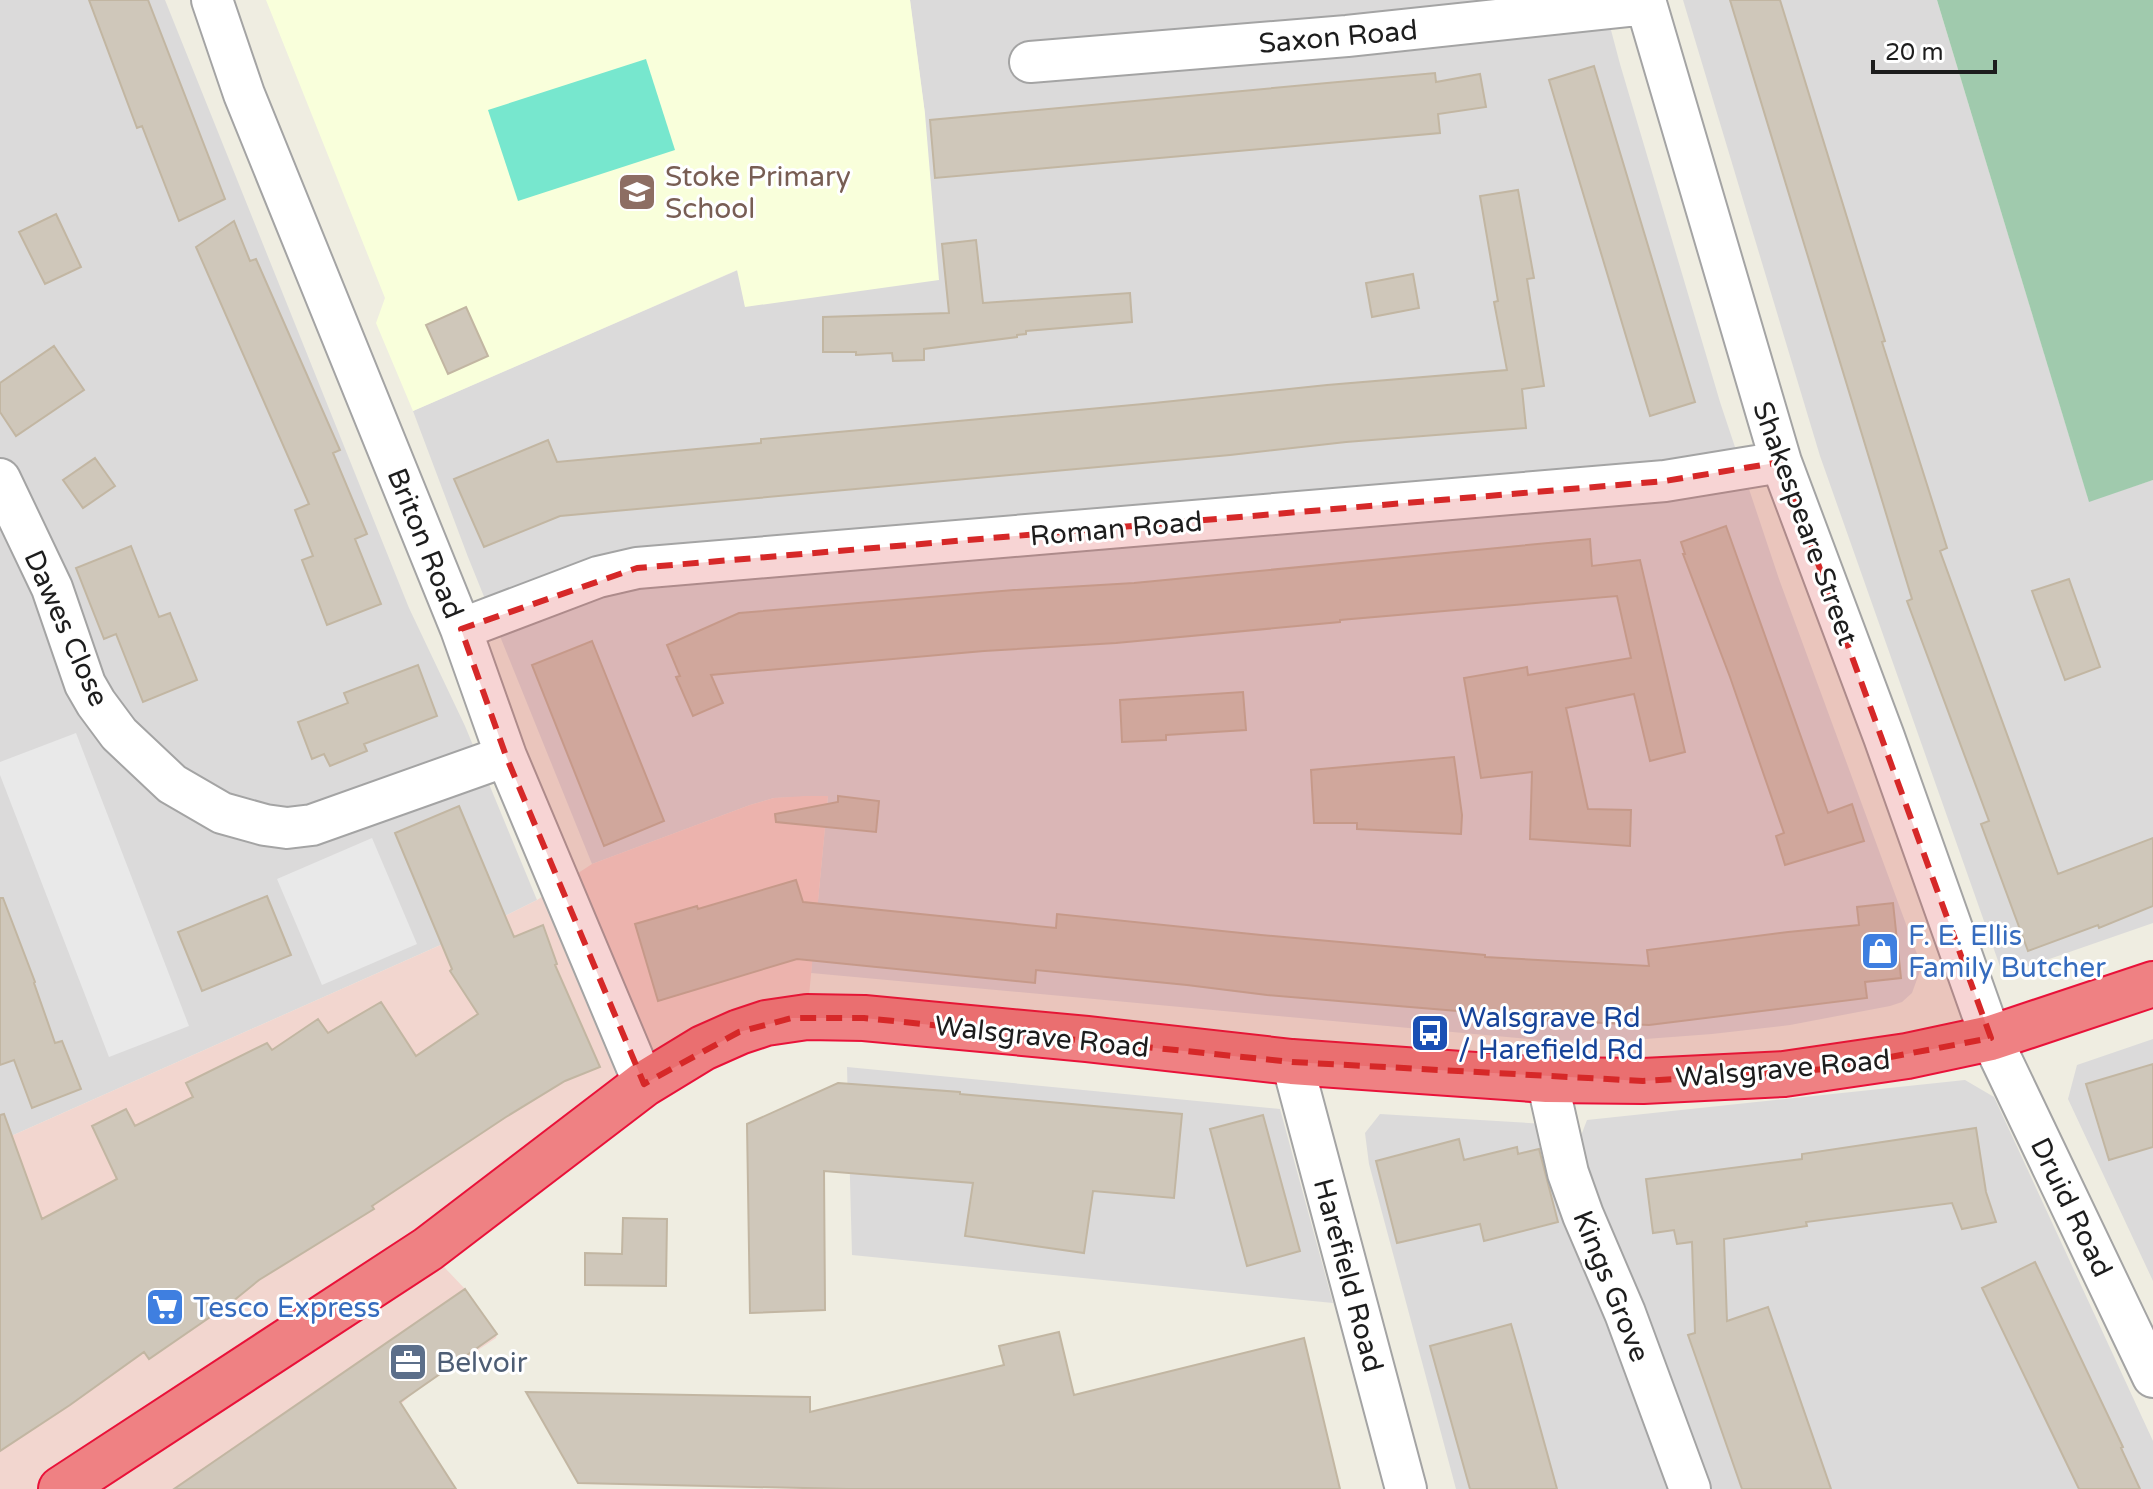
<svg xmlns="http://www.w3.org/2000/svg" width="2153" height="1489" viewBox="0 0 2153 1489" font-family="'Varela Round',sans-serif">
	<style>
		.residential { fill: #dbdada }
		.commercial { fill: #f2d6cf }
		.education { fill: #f9ffdb }
		.cemetery { fill: #a0caad }
		.pitch { fill: #77e7ce }
		.parking { fill: #e9e9e9 }
		.building { fill: #cfc7ba; stroke: #c2b6a2; stroke-width: 2 }
		.lines { fill: none; stroke-linecap: round; stroke-linejoin: round }
		.minor-casing { stroke: #a4a4a4; stroke-width: 44 }
		.highway-casing { stroke: #e91239; stroke-width: 48 }
		.minor { stroke: #fff; stroke-width: 40 }
		.highway { stroke: #ef8183; stroke-width: 44 }
		.marked { fill: #d62828; fill-opacity: 0.2; stroke: #d62828; stroke-width: 6; stroke-dasharray: 16 10; stroke-linejoin: round }
		.labels { text-anchor: middle; stroke-width: 6; stroke-linejoin: round; paint-order: stroke }
		.street-label { font-size: 28px; fill: #1d1d1d; stroke: #fff }
		.education-label { font-size: 28px; fill: #785e54; stroke: #fff; text-anchor: start }
		.shop-label { font-size: 28px; fill: #366cbe; stroke: #fff; text-anchor: start }
		.transit-label { font-size: 28px; fill: #164399; stroke: #fff; text-anchor: start }
		.service-label { font-size: 28px; fill: #4e5e75; stroke: #fff; text-anchor: start }
	</style>
	<rect width="100%" height="100%" fill="#efede1"/>
	<path class="residential" d="M0,0H165L409,608L465,726L537,900L499,919L0,1141Z
		M910,0H1603L1620,64L1720,402L1779,579L1917,954L1920,971L1912,993L1902,1002L1890,1006L1790,1025L1712,1034L1632,1040H1539L811,973L828,796L774,798L750,805L592,864L468,557L413,411L738,270L745,306L925,114Z
		M1683,0H1937L2089,501L2153,480V923L2003,975L1820,456Z
		M2153,1039V1281L2068,1099L2077,1065Z
		M847,1067L1280,1109L1333,1303L852,1255Z
		M1965,1080L1994,1097L2153,1441V1489H1456L1369,1164L1365,1133L1380,1114L1545,1124L1579,1236L1610,1227L1579,1141L1587,1120Z"/>
	<path class="commercial" d="M806,796H828L807,1017L766,1023L428,1250L465,1289L497,1334L496,1338L413,1393L399,1406L276,1489H0V1141L499,919L537,900L592,864L750,805L774,798Z"/>
	<path class="education" d="M266,0H910L925,114L939,280L745,307L737,270L413,411L376,323L385,298Z"/>
	<path class="cemetery" d="M1937,0H2153V480L2089,502Z"/>
	<path class="pitch" d="M646,59L675,150L518,201L488,110Z"/>
	<path class="parking" d="M76,733L189,1026L109,1057L0,775V762Z
		M372,838L417,944L322,985L277,879Z"/>
	<path class="building" d="M89,0H148L225,199L179,221L142,126L137,128Z
		M1730,0H1780L1885,341L1882,342L1947,548L1940,551L2058,874L2153,838V906L2099,928L2098,925L2028,951L1981,824L1989,821L1907,601L1912,599Z
		M1594,66L1695,402L1650,416L1549,80Z
		M1435,73L1436,82L1480,74L1486,107L1438,114L1440,133L935,178L930,120Z
		M1518,190L1534,278L1527,279L1544,386L1522,389L1526,428L1346,442L1230,455L560,516L484,547L454,479L548,440L557,462L761,443V439L1154,403L1327,385L1507,370L1494,302L1498,301L1480,196Z
		M56,214L81,267L45,284L19,232Z
		M234,221L250,261L256,259L340,450L333,453L367,534L355,539L381,604L327,625L302,560L313,556L295,510L309,504L196,247Z
		M976,240L983,303L1130,293L1132,322L1026,331V334L1017,335V337L924,349V360L893,361L892,353L856,355V352H823V317L949,313L942,244Z
		M1413,274L1419,308L1372,317L1366,283Z
		M466,307L488,356L448,374L426,325Z
		M54,346L84,390L16,436L0,412V383Z
		M95,458L115,486L83,508L63,480Z
		M1726,526L1828,813L1852,804L1864,841L1785,865L1776,836L1784,833L1730,677L1683,554H1685L1681,542Z
		M1590,539L1592,566L1640,560L1685,752L1650,761L1634,694L1566,708L1588,809L1631,810L1630,846L1530,839L1532,772L1481,778L1464,678L1527,667L1528,675L1631,658L1617,596L1340,620V622L1116,643L984,651L711,675L723,703L693,716L676,677L680,676L667,645L739,613L1014,590L1134,583Z
		M131,546L159,617L170,613L197,680L143,702L116,634L104,639L76,568Z
		M2069,579L2100,667L2065,680L2032,591Z
		M592,641L664,821L604,846L532,665Z
		M418,665L437,716L364,744L367,751L330,766L324,754L312,759L298,722L348,703L344,693Z
		M1243,692L1246,730L1166,735V740L1122,742L1120,700Z
		M1454,757L1462,815L1461,834L1357,829V823H1314L1311,770Z
		M838,796L879,801L876,832L776,822L775,814L838,802Z
		M459,806L514,937L543,925L557,964L555,965L600,1067L565,1081L506,1117L372,1206L374,1209L259,1280L232,1302L149,1359L144,1352L70,1405L0,1451V1115L4,1114L42,1219L117,1179L92,1126L126,1109L135,1126L193,1097L186,1083L267,1043L272,1050L318,1019L328,1033L381,1002L416,1056L478,1014L450,971L452,969L395,833Z
		M796,880L803,902L1056,928L1057,914L1261,935L1485,955V957L1649,966L1647,950L1788,932L1859,925L1857,907L1893,903L1901,978L1865,982L1867,998L1649,1025L1493,1018V1014L1267,995L1187,985L1036,970L1035,983L797,959L658,1001L635,924L697,906L698,909Z
		M267,896L291,955L202,991L178,932Z
		M0,898H3L35,982L34,983L55,1043L62,1041L81,1089L32,1108L14,1060L0,1065Z
		M2153,1064V1147L2109,1160L2086,1084Z
		M838,1083L960,1092V1094L1182,1114L1174,1198L1093,1191L1084,1253L965,1236L973,1183L824,1171L825,1310L750,1313L747,1124Z
		M1263,1115L1300,1251L1247,1266L1210,1129Z
		M1976,1128L1986,1192L1996,1222L1962,1229L1952,1203L1806,1222L1807,1226L1724,1239L1727,1321L1768,1307L1831,1489H1742L1688,1335L1695,1333L1692,1242L1677,1244L1674,1230L1653,1233L1646,1179L1802,1159V1154Z
		M1459,1139L1464,1160L1517,1147L1518,1154L1539,1149L1558,1222L1484,1241L1480,1224L1397,1243L1376,1161Z
		M623,1218L667,1219L666,1286L585,1285V1253L622,1254Z
		M2035,1262L2123,1447L2121,1448L2140,1489H2079L1982,1288Z
		M465,1289L497,1334L400,1402L456,1489H174Z
		M1511,1324L1520,1355L1557,1489H1470L1430,1346Z
		M1059,1332L1074,1395L1304,1338L1340,1489H848L578,1483L526,1392L810,1397V1412L1004,1365L999,1346Z"/>
	<g class="lines">
		<defs>
			<path id="minor" d="M212,0L244,94L461,629L506,756L644,1084
				M1645,0L1781,462L1884,737L1991,1038L2153,1377
				M1030,62L1347,36L1646,4
				M0,479L52,588L85,684L96,703L119,734L172,784L222,813L265,825L287,828L312,825L506,756
				M461,629L598,577L637,568L1665,481L1781,462
				M1292,1062L1406,1489
				M1547,1080L1568,1173L1583,1215L1625,1313L1690,1489"/>
			<path id="highway" d="M61,1489L428,1249L644,1084L703,1048L739,1032L766,1023L807,1017L864,1018L1087,1039L1292,1062L1547,1080L1643,1081L1784,1074L1907,1056L1991,1038L2153,984"/>
		</defs>
		<use href="#minor" class="minor-casing"/>
		<use href="#highway" class="highway-casing"/>
		<use href="#minor" class="minor"/>
		<use href="#highway" class="highway"/>
	</g>
	<path class="marked" d="M1781,462L1991,1038L1827,1069L1643,1081L1292,1062L864,1018H792L739,1032L644,1084L506,756L461,629L637,568L1665,481Z"/>
	<defs>
		<symbol id="school-square" viewBox="-11 -11 22 22"><rect x="-9" y="-9" width="18" height="18" rx="4" fill="#8d6e63" stroke="#fff"/><path d="M0-5L7-2L0 1L-7-2ZM-4 1L0 2.5L4 1V4Q0 6-4 4Z" fill="#fff"/></symbol>
		<symbol id="shop-square" viewBox="-11 -11 22 22"><rect x="-9" y="-9" width="18" height="18" rx="4" fill="#3f7fe0" stroke="#fff"/><path d="M-5-2.5h2.3a2.7 3.5 0 0 1 5.4 0H5L5.5 6h-11ZM-1.5-2.5h3a1.5 2.3 0 0 0-3 0Z" fill="#fff"/></symbol>
		<symbol id="bus-square" viewBox="-11 -11 22 22"><rect x="-9" y="-9" width="18" height="18" rx="4" fill="#1a4fb4" stroke="#fff"/><path d="M-5-6H5V4H4V6H2V4H-2V6H-4V4H-5ZM-3.5-4V0h7V-4ZM-3.5 1.2v1.5H-2V1.2ZM2 1.2v1.5H3.5V1.2Z" fill="#fff"/></symbol>
		<symbol id="supermarket-square" viewBox="-11 -11 22 22"><rect x="-9" y="-9" width="18" height="18" rx="4" fill="#3f7fe0" stroke="#fff"/><path d="M-6-5.5h2.5l.6 2H6L4.5 2H-2.5L-4.4-4H-6ZM-1.5 3.2a1.3 1.3 0 1 0 .1 0ZM3 3.2a1.3 1.3 0 1 0 .1 0Z" fill="#fff"/></symbol>
		<symbol id="office-square" viewBox="-11 -11 22 22"><rect x="-9" y="-9" width="18" height="18" rx="4" fill="#5c6f8a" stroke="#fff"/><path d="M-6-3h4V-5.5h4V-3h4V5H-6ZM-1-4.5V-3h2v-1.5ZM-6 0V1H6V0Z" fill="#fff"/></symbol>
	</defs>
	<g fill-rule="evenodd">
		<use href="#school-square" x="615" y="170" width="44" height="44"/>
		<use href="#shop-square" x="1858" y="929" width="44" height="44"/>
		<use href="#bus-square" x="1408" y="1011" width="44" height="44"/>
		<use href="#supermarket-square" x="143" y="1285" width="44" height="44"/>
		<use href="#office-square" x="386" y="1340" width="44" height="44"/>
	</g>
	<g class="labels">
		<g class="street-label">
			<text transform="translate(1338 36) rotate(-5)" y="10">Saxon Road</text>
			<text transform="translate(1806 523) rotate(70)" y="10">Shakespeare Street</text>
			<text transform="translate(1116 528) rotate(-5)" y="10">Roman Road</text>
			<text transform="translate(426 543) rotate(68)" y="10">Briton Road</text>
			<text transform="translate(67 628) rotate(66)" y="10">Dawes Close</text>
			<text transform="translate(1042 1036) rotate(6)" y="10">Walsgrave Road</text>
			<text transform="translate(1783 1068) rotate(-5)" y="10">Walsgrave Road</text>
			<text transform="translate(2072 1207) rotate(64)" y="10">Druid Road</text>
			<text transform="translate(1349 1275) rotate(75)" y="10">Harefield Road</text>
			<text transform="translate(1612 1286) rotate(68)" y="10">Kings Grove</text>
		</g>
		<g class="education-label">
			<text x="665" y="186">Stoke Primary<tspan x="665" dy="32">School</tspan></text>
		</g>
		<g class="shop-label">
			<text x="1908" y="945">F. E. Ellis<tspan x="1908" dy="32">Family Butcher</tspan></text>
			<text x="193" y="1317">Tesco Express</text>
		</g>
		<g class="transit-label">
			<text x="1458" y="1027">Walsgrave Rd<tspan x="1458" dy="32">/ Harefield Rd</tspan></text>
		</g>
		<g class="service-label">
			<text x="436" y="1372">Belvoir</text>
		</g>
	</g>
	<path d="M1873 60v12h122v-12" fill="none" stroke="#1d1d1d" stroke-width="4"/>
	<text x="1885" y="60" font-size="24" fill="#1d1d1d" stroke="#ffffff" stroke-width="6" paint-order="stroke">20 m</text>
</svg>
